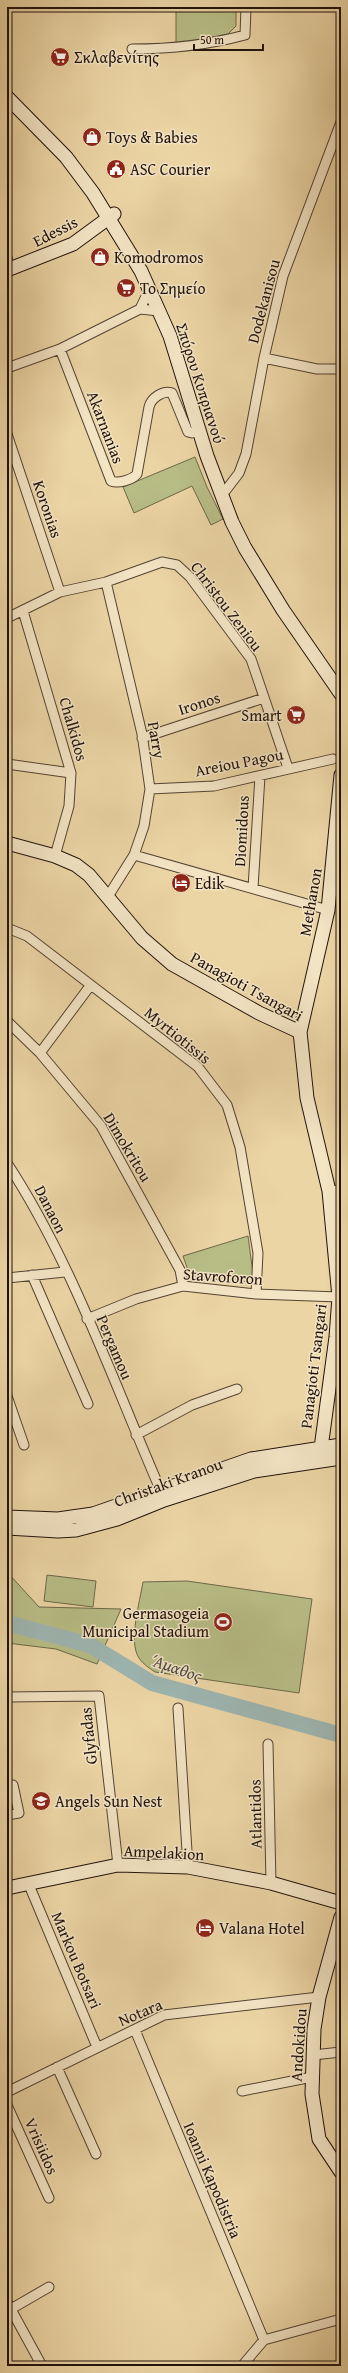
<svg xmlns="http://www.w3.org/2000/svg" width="348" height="2373" viewBox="0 0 348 2373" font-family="'Gentium Book Plus',serif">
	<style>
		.green { fill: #b8bd86; stroke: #6c6848 }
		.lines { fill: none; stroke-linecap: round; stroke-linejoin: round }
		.river { stroke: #9db6b2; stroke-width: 16 }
		.street-casing { stroke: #534332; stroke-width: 11 }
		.secondary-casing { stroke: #20120b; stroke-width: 15 }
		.street { stroke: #f3e4c4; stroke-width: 9 }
		.secondary { stroke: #f3e4c4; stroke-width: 13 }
		.labels { text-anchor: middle; stroke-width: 3; stroke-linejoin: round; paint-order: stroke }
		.poi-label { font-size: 16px; fill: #20120b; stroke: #f3e4c4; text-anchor: start }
		.street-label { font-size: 16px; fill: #20120b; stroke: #f3e4c4 }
		.water-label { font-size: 17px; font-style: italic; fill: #4c4b45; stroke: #f3e4c4 }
	</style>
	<rect width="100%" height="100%" fill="#ecd5a5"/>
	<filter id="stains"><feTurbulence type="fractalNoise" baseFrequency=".005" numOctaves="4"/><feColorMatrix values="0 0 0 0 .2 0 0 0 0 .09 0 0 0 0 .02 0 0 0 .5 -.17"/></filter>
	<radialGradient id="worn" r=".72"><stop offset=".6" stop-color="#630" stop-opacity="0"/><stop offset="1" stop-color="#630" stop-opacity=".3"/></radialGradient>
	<path class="green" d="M176,7H236V26L228,34L176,44Z
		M195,457L207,487L223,519L211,525L192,486L134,513L123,487Z
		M248,1236L253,1274L243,1283L194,1277L189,1273L183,1256Z
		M7,1539L8,1573L39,1607L121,1609L97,1664L56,1649L7,1643Z
		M47,1575L96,1581L93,1607L44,1601Z
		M187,1581L312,1599L299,1693L155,1672C149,1668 143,1664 139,1658C128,1642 140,1601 143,1582Z"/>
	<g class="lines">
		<path class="river" d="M7,1623L90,1645L152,1683L341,1735"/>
		<defs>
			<path id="street" d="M132,49C171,49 208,45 245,35L246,7
				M7,258L10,269
				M140,309L149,290
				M60,349L111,481C118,484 132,480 137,474L149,407C151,398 163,390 172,393L188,432L192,433L199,430
				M264,358L317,369H341
				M7,368L60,349L140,309L159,311
				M7,434L60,592
				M226,490L239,473L246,454L264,358L283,276L341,122
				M106,582L142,734L150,789L144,826L134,855L107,898
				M23,611L71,773L69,806L55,856
				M7,618L60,592L106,582L162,562L177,565L190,577L251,659L288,768
				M142,738L264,698
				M7,764L71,773
				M150,789L214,786L333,759
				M134,855L328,910
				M253,888L260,776
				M7,928L27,936L198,1067L227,1105L240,1147L258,1253L256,1294
				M7,1021L40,1053L101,1126L180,1270L183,1286
				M40,1053L90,986
				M7,1163C72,1262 113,1381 160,1489
				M329,1191L341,1190
				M32,1275L88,1404
				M7,1278L65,1272
				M87,1319L136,1299L183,1286L256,1294L339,1297
				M7,1396L24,1445
				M136,1435L192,1405L237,1389
				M7,1697L99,1696L118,1865
				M178,1708L188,1867
				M268,1744L271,1883
				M7,1815L19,1813L13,1785
				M29,1885L97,2047
				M135,2030L264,2340
				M313,2055L341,2052
				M57,2067L96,2154
				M242,2091L312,2077
				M7,2092L164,2015L319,1997
				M7,2105L49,2198
				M7,2302L42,2366
				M11,2309L49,2287
				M242,2366L264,2340L341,2319"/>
			<path id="secondary" d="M7,97L66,157L93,193L141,271L170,336L207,456L232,522L245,548L283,610L341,694
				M7,270L73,244L114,214
				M7,843L55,856L76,865L89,875L142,938L172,964L259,1013L300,1032
				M321,1448L336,1337L339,1297L329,1191L307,1098L300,1032L328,910L341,775
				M7,1517L58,1519L93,1514L251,1459L341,1445
				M7,1528L58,1531L76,1530L117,1519L164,1500L254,1471L341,1458
				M7,1888L118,1865L188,1867L271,1883L341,1903
				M341,1917L319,1997L314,2029L312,2094L319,2139L341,2172"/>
		</defs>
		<use href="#street" class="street-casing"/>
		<use href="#secondary" class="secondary-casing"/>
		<use href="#street" class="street"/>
		<use href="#secondary" class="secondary"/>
	</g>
	<defs>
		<symbol id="supermarket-disc" viewBox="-11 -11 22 22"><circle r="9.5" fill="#8f2418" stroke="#f3e4c4"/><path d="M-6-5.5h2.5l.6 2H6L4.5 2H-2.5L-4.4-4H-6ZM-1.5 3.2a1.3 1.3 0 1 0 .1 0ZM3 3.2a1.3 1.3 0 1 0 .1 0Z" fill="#fff"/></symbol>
		<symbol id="shop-disc" viewBox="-11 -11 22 22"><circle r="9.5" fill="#8f2418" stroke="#f3e4c4"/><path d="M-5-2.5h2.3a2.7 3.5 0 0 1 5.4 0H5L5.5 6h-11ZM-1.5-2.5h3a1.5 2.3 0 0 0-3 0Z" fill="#fff"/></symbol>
		<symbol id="civic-disc" viewBox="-11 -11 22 22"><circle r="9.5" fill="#8f2418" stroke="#f3e4c4"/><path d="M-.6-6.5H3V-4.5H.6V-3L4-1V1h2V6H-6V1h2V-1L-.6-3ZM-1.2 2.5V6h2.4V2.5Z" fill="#fff"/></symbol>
		<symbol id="hotel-disc" viewBox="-11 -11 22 22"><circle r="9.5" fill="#8f2418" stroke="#f3e4c4"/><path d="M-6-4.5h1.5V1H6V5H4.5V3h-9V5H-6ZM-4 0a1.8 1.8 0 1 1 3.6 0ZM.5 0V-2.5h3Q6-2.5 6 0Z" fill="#fff"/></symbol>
		<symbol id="stadium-disc" viewBox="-11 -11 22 22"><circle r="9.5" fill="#8f2418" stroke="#f3e4c4"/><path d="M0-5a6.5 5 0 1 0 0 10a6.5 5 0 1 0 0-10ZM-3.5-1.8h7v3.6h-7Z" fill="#fff"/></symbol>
		<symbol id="school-disc" viewBox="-11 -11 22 22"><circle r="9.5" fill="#8f2418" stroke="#f3e4c4"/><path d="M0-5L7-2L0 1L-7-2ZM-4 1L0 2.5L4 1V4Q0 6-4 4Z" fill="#fff"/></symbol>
	</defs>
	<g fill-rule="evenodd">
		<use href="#supermarket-disc" x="49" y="46" width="22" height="22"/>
		<use href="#shop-disc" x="81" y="126" width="22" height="22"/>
		<use href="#civic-disc" x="105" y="158" width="22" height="22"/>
		<use href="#shop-disc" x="89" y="246" width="22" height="22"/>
		<use href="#supermarket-disc" x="115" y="277" width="22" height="22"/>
		<use href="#supermarket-disc" x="285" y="704" width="22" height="22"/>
		<use href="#hotel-disc" x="170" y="872" width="22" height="22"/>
		<use href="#stadium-disc" x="212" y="1611" width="22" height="22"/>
		<use href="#school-disc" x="30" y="1790" width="22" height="22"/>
		<use href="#hotel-disc" x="194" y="1917" width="22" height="22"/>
	</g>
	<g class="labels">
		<g class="poi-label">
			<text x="74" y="63">Σκλαβενίτης</text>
			<text x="106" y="143">Toys &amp; Babies</text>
			<text x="130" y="175">ASC Courier</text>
			<text x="114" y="263">Komodromos</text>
			<text x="140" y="294">Το Σημείο</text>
			<text x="282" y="721" text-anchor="end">Smart</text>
			<text x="195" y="889">Edik</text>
			<text x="209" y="1619" text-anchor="end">Germasogeia<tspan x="209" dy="18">Municipal Stadium</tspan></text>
			<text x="55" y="1807">Angels Sun Nest</text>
			<text x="219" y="1934">Valana Hotel</text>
		</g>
		<g class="street-label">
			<text transform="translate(55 231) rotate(-27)" y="6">Edessis</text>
			<text transform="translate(263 301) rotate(-75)" y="6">Dodekanisou</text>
			<text transform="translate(201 383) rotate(72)" y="6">Σπύρου Κυπριανού</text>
			<text transform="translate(106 427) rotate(69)" y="6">Akarnanias</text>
			<text transform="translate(48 509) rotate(71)" y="6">Koronias</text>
			<text transform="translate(227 606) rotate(53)" y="6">Christou Zeniou</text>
			<text transform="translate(199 703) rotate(-18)" y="6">Ironos</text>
			<text transform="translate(74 729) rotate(74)" y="6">Chalkidos</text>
			<text transform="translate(157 740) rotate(80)" y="6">Parry</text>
			<text transform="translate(239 762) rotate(-11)" y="6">Areiou Pagou</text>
			<text transform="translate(241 831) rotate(-87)" y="6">Diomidous</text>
			<text transform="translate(310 902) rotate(-80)" y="6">Methanon</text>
			<text transform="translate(247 986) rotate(29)" y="6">Panagioti Tsangari</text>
			<text transform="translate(178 1035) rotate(39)" y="6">Myrtiotissis</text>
			<text transform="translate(128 1147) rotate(59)" y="6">Dimokritou</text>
			<text transform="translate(51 1209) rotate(63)" y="6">Danaon</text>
			<text transform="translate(223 1276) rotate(4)" y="6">Stavroforon</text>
			<text transform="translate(115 1347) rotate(67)" y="6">Pergamou</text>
			<text transform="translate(313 1366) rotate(-83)" y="6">Panagioti Tsangari</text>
			<text transform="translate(168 1482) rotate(-20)" y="6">Christaki Kranou</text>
			<text transform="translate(88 1736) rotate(-96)" y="6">Glyfadas</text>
			<text transform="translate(255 1814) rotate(-91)" y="6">Atlantidos</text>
			<text transform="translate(164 1852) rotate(3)" y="6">Ampelakion</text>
			<text transform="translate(77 1960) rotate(67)" y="6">Markou Botsari</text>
			<text transform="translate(140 2012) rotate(-23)" y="6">Notara</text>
			<text transform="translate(298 2045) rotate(-86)" y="6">Andokidou</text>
			<text transform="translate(42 2146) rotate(66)" y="6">Vrisiidos</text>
			<text transform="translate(213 2180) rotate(67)" y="6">Ioanni Kapodistria</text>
		</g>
		<g class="water-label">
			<text transform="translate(177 1668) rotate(19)" y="6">Άμαθος</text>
		</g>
	</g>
	<rect width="348" height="2373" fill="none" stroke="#ecd5a5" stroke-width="24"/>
	<rect x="8" y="8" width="332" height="2357" fill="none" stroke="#20120b" stroke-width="2"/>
	<rect x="12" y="12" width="324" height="2349" fill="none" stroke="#20120b"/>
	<path d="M194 44v6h69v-6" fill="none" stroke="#20120b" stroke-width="2"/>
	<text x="200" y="44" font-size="12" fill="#20120b" stroke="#f3e4c4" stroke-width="3" paint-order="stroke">50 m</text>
	<rect width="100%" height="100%" filter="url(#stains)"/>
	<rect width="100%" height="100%" fill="url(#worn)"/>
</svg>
